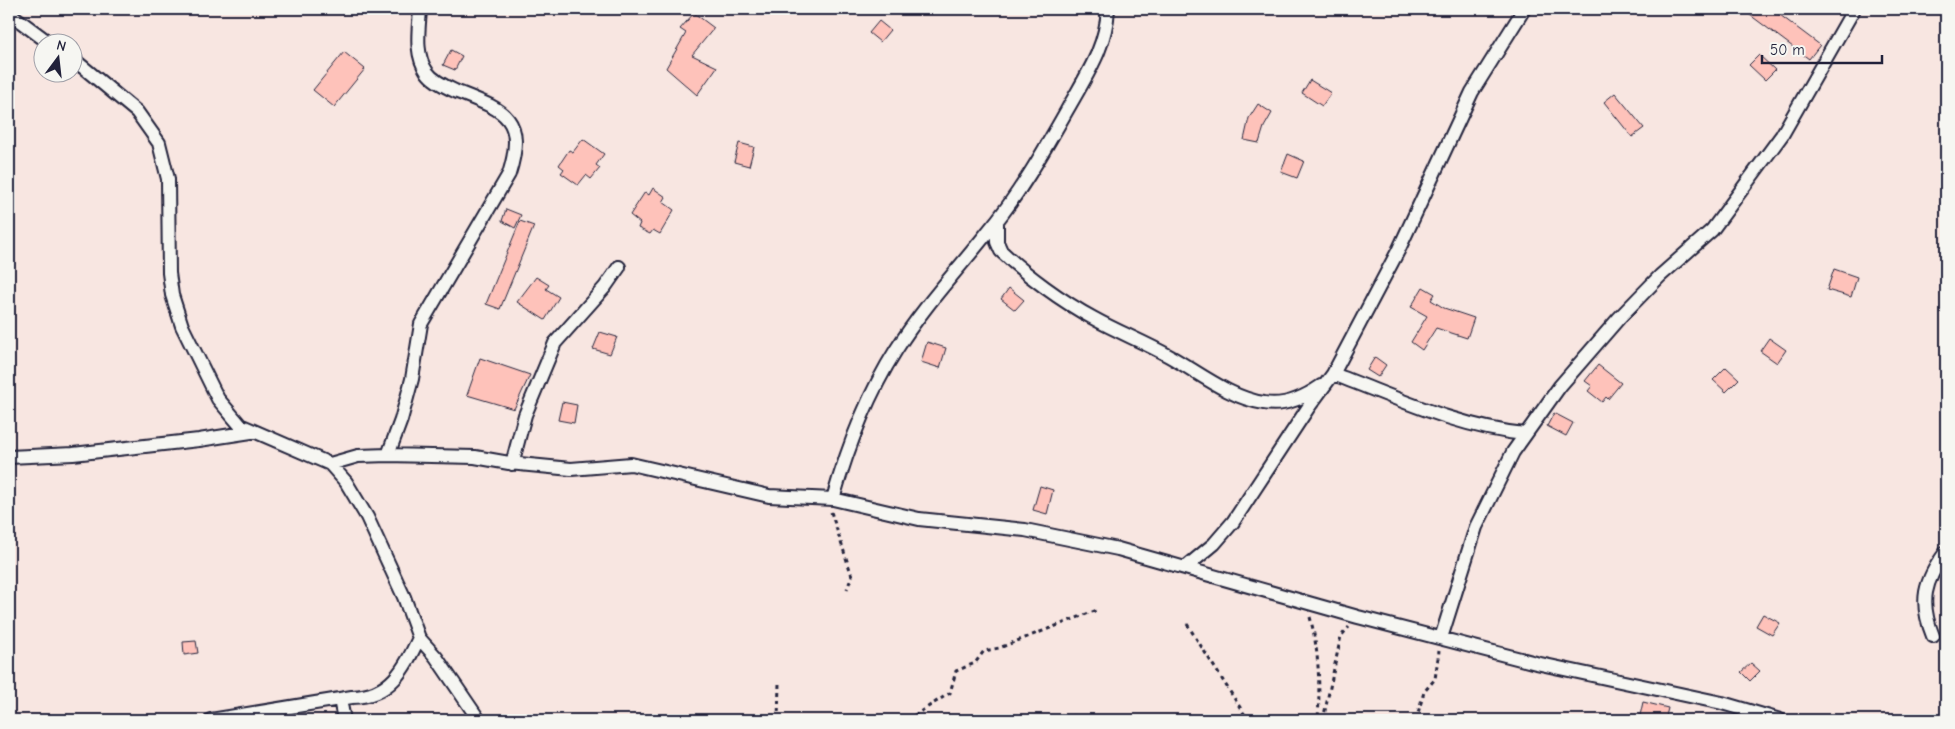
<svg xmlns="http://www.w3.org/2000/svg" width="1955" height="729" viewBox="0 0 1955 729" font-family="'Comic Neue',sans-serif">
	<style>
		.building { fill: #fec2ba; stroke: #22223b }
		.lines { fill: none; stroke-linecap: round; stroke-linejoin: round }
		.street-casing { stroke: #22223b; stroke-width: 16 }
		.path { stroke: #22223b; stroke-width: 3; stroke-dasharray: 4 4; stroke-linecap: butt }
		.street { stroke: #f6f6f2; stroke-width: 12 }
	</style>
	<rect width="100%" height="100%" fill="#f8e6e1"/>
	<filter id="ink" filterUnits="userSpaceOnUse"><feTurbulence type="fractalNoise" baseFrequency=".02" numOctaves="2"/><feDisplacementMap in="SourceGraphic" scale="10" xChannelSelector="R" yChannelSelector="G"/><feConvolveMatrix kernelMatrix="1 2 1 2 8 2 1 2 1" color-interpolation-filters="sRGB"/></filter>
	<g filter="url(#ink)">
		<path class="building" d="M1742,9H1772L1820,45L1809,59Z
			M694,13L714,28L692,55L717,67L697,95L666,68L686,33L680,29Z
			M879,21L890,30L880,42L869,33Z
			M451,50L462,56L455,70L443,65Z
			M344,52L365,69L334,107L313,90Z
			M1759,55L1775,70L1765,80L1749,65Z
			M1310,80L1331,93L1322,106L1302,93Z
			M1615,93L1644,128L1632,137L1604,102Z
			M1258,104L1272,113L1264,127L1259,143L1244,140L1249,118Z
			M583,139L604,154L596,165L600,168L591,179L586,175L578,185L561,173L564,169L559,165L569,150L573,152Z
			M739,143L754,147L749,166L734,162Z
			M1288,154L1304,161L1297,178L1281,172Z
			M653,188L666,197L663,202L674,210L660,234L653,230L650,234L638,228L640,223L630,215L645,192L649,195Z
			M506,209L521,215L515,228L502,221Z
			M520,221L534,226L500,309L486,304Z
			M1834,269L1857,277L1851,297L1827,290Z
			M536,277L549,285L546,289L559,297L545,320L517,302Z
			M1423,287L1435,294L1431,300L1444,308L1474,318L1467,338L1436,328L1422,350L1411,342L1427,316L1411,307Z
			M1009,288L1024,300L1015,310L1001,299Z
			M600,332L617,337L610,354L593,349Z
			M1769,338L1786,350L1777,363L1760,351Z
			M927,342L946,348L940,368L921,362Z
			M1375,357L1386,365L1378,377L1367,370Z
			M480,358L530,375L514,409L467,395Z
			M1598,365L1621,383L1608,399L1606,397L1602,402L1588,391L1592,386L1585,381Z
			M1726,367L1739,379L1726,392L1713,380Z
			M562,402L577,405L574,423L558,420Z
			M1554,413L1573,423L1566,436L1547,426Z
			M1040,486L1053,490L1047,514L1033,510Z
			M1763,614L1780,623L1772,635L1756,626Z
			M196,641L198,653L184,655L183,642Z
			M1751,663L1760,671L1750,681L1741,672Z
			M1643,702L1668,708L1665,720H1639Z"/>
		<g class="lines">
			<defs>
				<path id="street" d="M9,13L48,42
					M72,58L137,112L159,143L168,179L169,273L172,295L182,326L218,399L240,425L330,464L346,482L367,517L404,597L419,638L436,657L479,720
					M997,221V242L1001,251C1026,275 1063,302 1093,318C1118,332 1144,342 1169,356C1198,372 1230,398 1264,403C1285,407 1305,397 1321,386
					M1333,374C1395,397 1459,428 1525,434
					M388,455L401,420L412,379L421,324L509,174C527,116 503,110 455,91C446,87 433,81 427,72C414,54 419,29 420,9
					M9,457L73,454L199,440L251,432
					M330,464L358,456L388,455L475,457L509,463L571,469L631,464L769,496L833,499L919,519L1025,530L1118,549L1358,617L1536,663L1722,703L1780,720
					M512,464L525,415L555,343L605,287L619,267
					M833,499C848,446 867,396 896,350C923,307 956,272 987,233C1020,194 1046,147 1071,103C1089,71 1106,46 1108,9
					M1185,568L1214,544L1233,522L1308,408L1333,374L1398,251L1472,92L1524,9
					M1933,636C1919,602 1924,581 1946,552
					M1441,638L1476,527L1513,452L1560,386L1619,318L1660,276L1712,230L1782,135L1854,9
					M340,699L344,720
					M211,720L352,697C391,696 404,669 419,638"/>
			</defs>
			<use href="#street" class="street-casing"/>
			<path class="path" d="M831,512L852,576L847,589
				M1310,617C1319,650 1320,686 1318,720
				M1187,624L1248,720
				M1072,716L1105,720
				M778,720L779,683
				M907,720L950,693L956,671L975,663L984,651L999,648L1097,610
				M1323,720L1341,636L1349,627
				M1416,720L1424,692L1435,679L1439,651"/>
			<use href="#street" class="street"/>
		</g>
	</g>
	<rect width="1955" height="729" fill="none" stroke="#f6f6f2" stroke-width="30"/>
	<rect x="15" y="15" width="1925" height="699" fill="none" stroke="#22223b" stroke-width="2" filter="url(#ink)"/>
	<g transform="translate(58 58) rotate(15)"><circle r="24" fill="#f6f6f2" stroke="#a1a1a9"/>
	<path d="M0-4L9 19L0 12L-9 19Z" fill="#22223b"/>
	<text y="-8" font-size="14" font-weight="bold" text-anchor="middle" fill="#22223b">N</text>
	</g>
	<path d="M1762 55v8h120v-8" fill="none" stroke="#22223b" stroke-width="2.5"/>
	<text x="1770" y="55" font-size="15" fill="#22223b" stroke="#f6f6f2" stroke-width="4" paint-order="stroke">50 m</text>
</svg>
